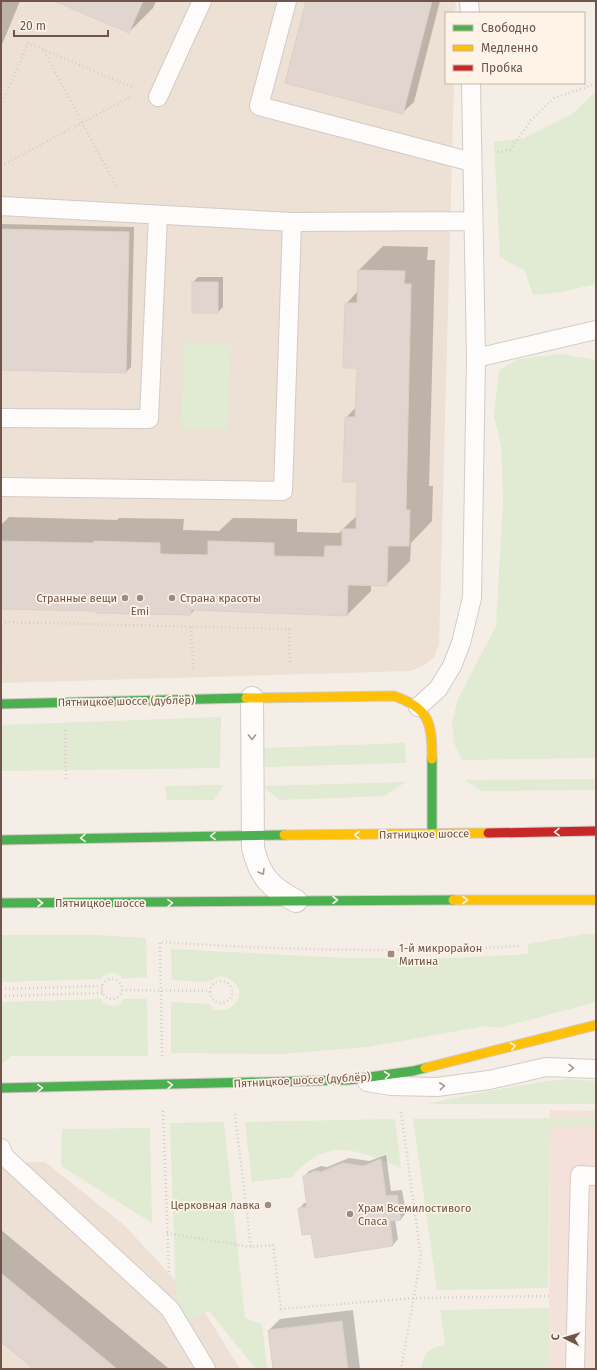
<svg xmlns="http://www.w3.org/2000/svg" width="597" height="1370" viewBox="0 0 597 1370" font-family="'Fira Sans',sans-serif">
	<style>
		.residential { fill: #ede0d4 }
		.commercial { fill: #f4e2da }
		.green { fill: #e1ead2 }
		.shadow { fill: #0003 }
		.building { fill: #e0d6cf; stroke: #dcd1ca }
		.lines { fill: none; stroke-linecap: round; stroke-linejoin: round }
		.lane-casing { stroke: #d3cbc5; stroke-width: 20 }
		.street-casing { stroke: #d3cbc5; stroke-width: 24 }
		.fast-casing { stroke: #d3cac4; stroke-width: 11 }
		.slow-casing { stroke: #d3cac4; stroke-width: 11 }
		.jam-casing { stroke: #d3cac4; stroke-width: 11 }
		.path { stroke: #d5ceca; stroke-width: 2.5; stroke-dasharray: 1 3; stroke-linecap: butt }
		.lane { stroke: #fdfcfb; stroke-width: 18 }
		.street { stroke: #fdfcfb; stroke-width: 22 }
		.fast { stroke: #4caf50; stroke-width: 9 }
		.slow { stroke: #ffc107; stroke-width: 9 }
		.jam { stroke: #c62828; stroke-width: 9 }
		.oneway { stroke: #a89891 }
		.oneway2 { stroke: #fdf3e7 }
		.poi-dot { fill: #9e8b81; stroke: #fdf3e7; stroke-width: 1.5 }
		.labels { text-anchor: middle; stroke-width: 3.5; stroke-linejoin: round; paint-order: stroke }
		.poi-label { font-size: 11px; fill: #6f554a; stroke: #fdf3e7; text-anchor: start }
		.street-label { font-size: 11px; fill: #6f554a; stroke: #fdf3e7 }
	</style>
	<rect width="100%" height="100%" fill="#f4eee7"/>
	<path class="residential" d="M1,1H456L455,13H446V83H454L439,645L434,657L423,666L410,671L1,683Z
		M45,1162L124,1225L204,1311L240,1369H1V1163Z"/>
	<path class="commercial" d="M550,1110L596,1111V1369H549Z"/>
	<path class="green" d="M596,91V284L561,292L533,295L525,271L500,257L494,142L524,138L572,114Z
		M184,342L231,344L228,430L181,429Z
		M561,354L596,360V758L462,760L454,743L452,723L458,699L496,626L503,500L501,445L494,416L499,370L519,359Z
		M221,717L220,768L1,771V725Z
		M405,743L406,763L265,767L264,748Z
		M596,779V790L482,791L465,780Z
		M406,782L384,796L280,800L262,786Z
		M224,785L214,800H167L165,786Z
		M585,934L596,935V1002L499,1028L485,1026L368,1047L281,1054L171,1053V1002L209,1004L214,1010C218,1010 223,1011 226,1010C243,1003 244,984 227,978C217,974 216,979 209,981C203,983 179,980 172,980L171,949L346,958H457L528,954V944Z
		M1,935H97L146,938L147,977L123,979C115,970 108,971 101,979L1,982Z
		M101,999C106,1007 111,1006 119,1005L123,999H147L148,1056H11L1,1065V1002Z
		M567,1079L596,1081V1104H427C473,1094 520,1084 567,1079Z
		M596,1118V1126L550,1127L548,1288L437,1290L413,1119Z
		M395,1119L401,1168C370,1156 342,1139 310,1160C303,1165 297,1169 293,1177L252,1182L245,1122Z
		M224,1122L245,1318L262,1324L267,1369H256L209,1311L186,1322L176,1297L170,1123Z
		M150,1128L152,1223L61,1166L62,1129Z
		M549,1308V1369H421C426,1350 427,1350 445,1344L440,1310Z"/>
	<path class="shadow" d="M1,1H20L1,47Z
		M56,1H156L153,8L129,32Z
		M307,1H440L414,102L403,112Z
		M1,224L134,227L131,367L126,372L1,369Z
		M383,246L428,247L427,260H435L429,486H433L432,521L411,543L410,561L386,585H371V591L347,615L195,610L190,614L97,610L1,608V525L9,517L117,520L119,518L184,519L183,530L219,531L233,518L297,519V532L339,533L350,522L357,516L358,481L346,418L356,407L358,367L346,304L358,291L359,270Z
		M198,277H223V307L218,312L193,282Z
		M386,1155L391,1191L402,1190L406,1213L401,1219H395L398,1239L393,1245L312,1232L299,1209L304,1203H308L304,1177L309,1171L321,1166L327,1167L349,1158L369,1161Z
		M1,1230L168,1368L169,1369H36L1,1340Z
		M353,1310L360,1369H274L269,1330L280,1319Z"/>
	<path class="building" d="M54,1H143L129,33Z
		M306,1H432L403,114L285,83Z
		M1,229L129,232L126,373L1,370Z
		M358,270L405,271L404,284H411L406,510H410L409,546H388L387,586L348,585L347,616L191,610V615L96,613V611L1,609V541L94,543V541L160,543V554L208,555V541L274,543V556L324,557L325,546H342V529H356L357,482H343L345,417H355L357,368H343L345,303H357Z
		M192,282H218V313H192Z
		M381,1159L386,1196L397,1195L401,1220L390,1221L393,1246L315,1258L311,1234L302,1235L298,1208L307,1207L303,1176L315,1171L321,1172L343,1163L363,1166Z
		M1,1273L117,1369H34L1,1342Z
		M342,1321L348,1369H273L268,1330Z"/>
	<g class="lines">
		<defs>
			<path id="lane" d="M287,1L259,106L472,162
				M469,1L470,13
				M158,97L202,1
				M1,206L292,222L473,221
				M476,358L596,330
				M1,418L149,419L158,215
				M1,487L283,491L292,222
				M418,707L438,689L452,666L461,643L472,598L476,358L471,83
				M367,1082L391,1086L437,1087L489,1080L546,1067L596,1069
				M1,1148L4,1156L170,1309L206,1369
				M575,1369L580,1175L596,1176"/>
			<path id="street" d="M252,698L253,848C260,877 270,887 296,901"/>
			<path id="fast" d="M1,704L246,698
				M432,759V834
				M1,840L284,835
				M1,903L453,900
				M1,1088L348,1080L413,1071L425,1068"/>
			<path id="slow" d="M246,698L394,696C430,708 432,724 432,759
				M284,835L488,833
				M453,900H596
				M425,1068L596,1025"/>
			<path id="jam" d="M488,833L596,831"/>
		</defs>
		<use href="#lane" class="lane-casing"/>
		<use href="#street" class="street-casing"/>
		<use href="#fast" class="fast-casing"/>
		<use href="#slow" class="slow-casing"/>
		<use href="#jam" class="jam-casing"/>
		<path class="path" d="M44,51L116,186V188
			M1,106L28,43L134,88
			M498,152L510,150L531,120L554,98L596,84
			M1,166L132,96
			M1,622L289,629L290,664
			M191,627L193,668
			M1,674L2,622
			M65,730L66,780
			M102 989a10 10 0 1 1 20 0a10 10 0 1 1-20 0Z
			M210 992a11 11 0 1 1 22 0a11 11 0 1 1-22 0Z
			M1,989L102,986
			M122,990L210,991
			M1,996L102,993
			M162,1056L160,942C280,950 400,953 520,946
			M163,1111L169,1272
			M401,1112L421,1257L401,1369
			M235,1114L251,1247L273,1245L281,1309L414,1298L552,1296
			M167,1233L251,1247"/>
		<use href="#lane" class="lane"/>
		<use href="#street" class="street"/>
		<use href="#fast" class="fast"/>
		<use href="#slow" class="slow"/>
		<use href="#jam" class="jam"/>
	</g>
	<defs><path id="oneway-chevron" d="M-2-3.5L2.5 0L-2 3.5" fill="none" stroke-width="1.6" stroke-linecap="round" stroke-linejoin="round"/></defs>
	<g class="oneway">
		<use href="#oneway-chevron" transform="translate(252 737) rotate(90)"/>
		<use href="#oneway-chevron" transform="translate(262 872) rotate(59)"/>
		<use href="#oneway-chevron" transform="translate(571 1068) rotate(2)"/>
		<use href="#oneway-chevron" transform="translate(442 1086) rotate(-6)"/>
	</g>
	<g class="oneway2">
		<use href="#oneway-chevron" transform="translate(557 832) rotate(179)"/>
		<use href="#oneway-chevron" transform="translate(357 835) rotate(180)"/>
		<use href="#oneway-chevron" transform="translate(213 836) rotate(179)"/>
		<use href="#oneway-chevron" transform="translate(83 838) rotate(179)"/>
		<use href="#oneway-chevron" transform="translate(335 900)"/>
		<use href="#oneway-chevron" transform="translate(465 900)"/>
		<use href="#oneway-chevron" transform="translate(40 903)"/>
		<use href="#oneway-chevron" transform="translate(170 903) rotate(-1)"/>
		<use href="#oneway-chevron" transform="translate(513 1046) rotate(-14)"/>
		<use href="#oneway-chevron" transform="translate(387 1075) rotate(-8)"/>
		<use href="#oneway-chevron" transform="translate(170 1085) rotate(-1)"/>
		<use href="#oneway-chevron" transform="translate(40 1088) rotate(-1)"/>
	</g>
	<g class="poi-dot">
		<circle cx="125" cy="598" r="4"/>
		<circle cx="140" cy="598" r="4"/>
		<circle cx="172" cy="598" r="4"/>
		<rect x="387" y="950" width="8" height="8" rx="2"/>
		<circle cx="268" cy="1205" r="4"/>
		<circle cx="350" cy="1214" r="4"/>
	</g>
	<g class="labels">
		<g class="poi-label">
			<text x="117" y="602" text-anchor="end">Странные вещи</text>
			<text x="180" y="602">Страна красоты</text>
			<text x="140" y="615" text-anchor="middle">Emi</text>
			<text x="399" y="952">1-й микрорайон<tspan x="399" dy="13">Митина</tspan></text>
			<text x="260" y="1209" text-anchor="end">Церковная лавка</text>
			<text x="358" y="1212">Храм Всемилостивого<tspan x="358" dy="13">Спаса</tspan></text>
		</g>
		<g class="street-label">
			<text transform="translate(126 701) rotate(-1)" y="4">Пятницкое шоссе (дублёр)</text>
			<text transform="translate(424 834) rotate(-1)" y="4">Пятницкое шоссе</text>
			<text x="100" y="907">Пятницкое шоссе</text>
			<text transform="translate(302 1080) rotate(-3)" y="4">Пятницкое шоссе (дублёр)</text>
		</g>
	</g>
	<rect width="597" height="1370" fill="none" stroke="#6f554a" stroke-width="4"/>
	<rect x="445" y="12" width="140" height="72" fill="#fdf3e7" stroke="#c4b4a8"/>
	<rect x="453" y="25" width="20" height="6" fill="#4caf50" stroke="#c4b4a8"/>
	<text x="481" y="32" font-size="12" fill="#6f554a">Свободно</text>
	<rect x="453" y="45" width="20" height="6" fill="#ffc107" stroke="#c4b4a8"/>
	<text x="481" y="52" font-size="12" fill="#6f554a">Медленно</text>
	<rect x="453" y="65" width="20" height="6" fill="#c62828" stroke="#c4b4a8"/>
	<text x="481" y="72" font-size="12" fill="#6f554a">Пробка</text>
	<g transform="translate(565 1338) rotate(275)" stroke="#fdf3e7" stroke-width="3" paint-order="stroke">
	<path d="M0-3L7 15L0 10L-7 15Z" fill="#6f554a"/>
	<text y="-6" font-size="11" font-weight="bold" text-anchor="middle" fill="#6f554a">С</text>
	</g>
	<path d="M14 30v6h94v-6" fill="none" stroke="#6f554a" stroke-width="2"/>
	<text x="20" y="30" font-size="12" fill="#6f554a" stroke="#fdf3e7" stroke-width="3" paint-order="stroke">20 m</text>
</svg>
